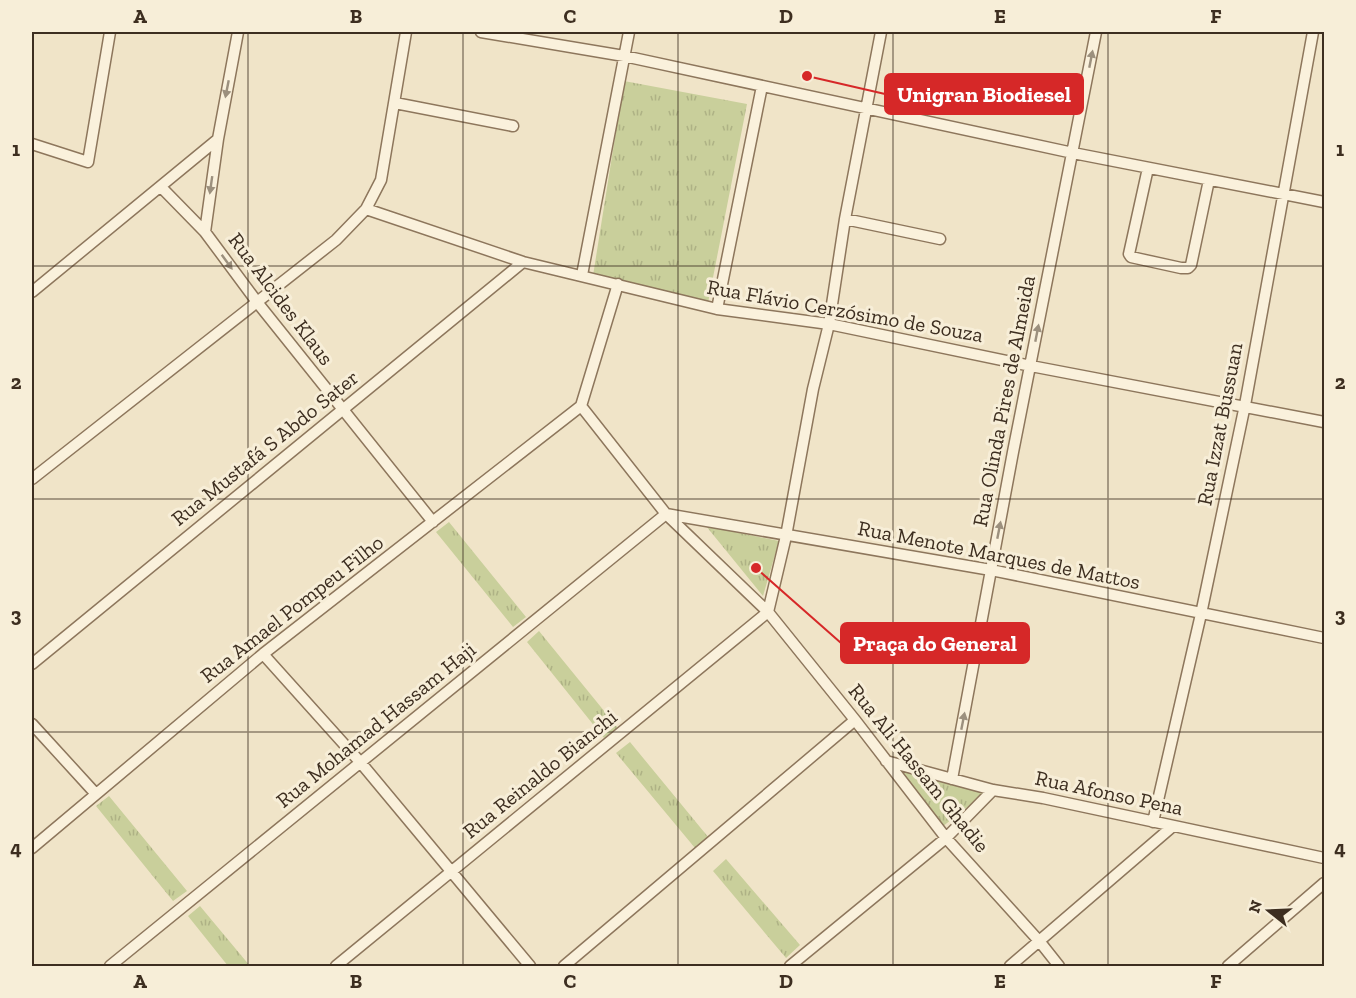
<svg xmlns="http://www.w3.org/2000/svg" width="1356" height="998" viewBox="0 0 1356 998" font-family="'Zilla Slab',serif">
	<style>
		.park { fill: url(#park-tufts) }
		.lines { fill: none; stroke-linecap: round; stroke-linejoin: round }
		.minor-casing { stroke: #8d765c; stroke-width: 13 }
		.minor { stroke: #faf1dc; stroke-width: 10 }
		.oneway { fill: #9c907e }
		.grid { fill: none; stroke: #3d2e20; stroke-width: 1.5; stroke-opacity: 0.55 }
		.labels { text-anchor: middle; stroke-width: 6; stroke-linejoin: round; paint-order: stroke }
		.street-label { font-size: 21px; fill: #3d2e20; stroke: #f7eed8 }
		.leader { fill: none; stroke: #d62828; stroke-width: 2 }
		.callout-dot { fill: #d62828; stroke: #f7eed8; stroke-width: 2 }
		.callout { fill: #d62828; stroke: #d62828; stroke-width: 2 }
		.callout-label { font-size: 22px; text-anchor: middle; font-weight: bold; fill: #fff }
		.neatline { fill: none; stroke: #3d2e20; stroke-width: 2 }
		.grid-label { font-size: 20px; text-anchor: middle; font-weight: bold; fill: #3d2e20 }
	</style>
	<defs>
		<pattern id="park-tufts" width="24" height="20" patternUnits="userSpaceOnUse" patternTransform="scale(1.5)"><rect width="24" height="20" fill="#c9cf9b"/><path d="M3 7l-1-3M5 7V3M7 7l1-3M15 17l-1-3M17 17v-4M19 17l1-3" fill="none" stroke="#aeb285"/></pattern>
	</defs>
	<rect width="100%" height="100%" fill="#f0e4c8"/>
	<path class="park" d="M624,81L747,104L708,303L592,282Z
		M449,522L526,617L513,627L436,532Z
		M706,526L779,541L763,596Z
		M539,631L618,728L604,738L527,642Z
		M630,742L709,838L695,848L616,753Z
		M894,768L985,793L942,827Z
		M109,796L187,891L173,901L96,806Z
		M726,859L800,945L786,958L713,871Z
		M200,906L250,966H228L188,916Z"/>
	<g class="lines">
		<defs>
			<path id="minor" d="M481,32L624,56L1073,153L1324,202
				M395,103L513,126
				M32,144L88,162L110,32
				M1148,168L1129,254L1131,257L1181,268H1188L1191,265L1209,180
				M161,187L205,232L257,302L433,522
				M366,209L523,262L717,309L829,324L1031,366L1324,422
				M845,219L940,239
				M205,232L218,139
				M582,275L629,32
				M32,292L218,139L238,32
				M717,309L762,86
				M581,406L666,514L768,612L855,720L946,838L1040,942L1059,966
				M581,406L618,284
				M32,479L336,240L366,209L381,180L406,32
				M263,654L361,763L530,966
				M32,664L523,262
				M32,724L95,793
				M886,761L993,790L1043,798L1324,858
				M952,779L1013,452L1096,32
				M1153,822L1201,614L1245,405L1313,32
				M32,848L263,654L581,406
				M110,966L666,514L991,570L1324,638
				M336,966L768,612L786,536L813,389L829,324L845,219L881,32
				M564,966L855,720
				M790,966L946,838L993,790
				M1010,966L1173,826
				M1228,966L1324,883"/>
		</defs>
		<use href="#minor" class="minor-casing"/>
		<use href="#minor" class="minor"/>
	</g>
	<defs><path id="oneway-solid" d="M-6-.8H1V-3.2L6.5 0L1 3.2V.8H-6Z" transform="scale(1.5)"/></defs>
	<g class="oneway">
		<use href="#oneway-solid" transform="translate(1091 59) rotate(-79)"/>
		<use href="#oneway-solid" transform="translate(227 89) rotate(101)"/>
		<use href="#oneway-solid" transform="translate(211 185) rotate(98)"/>
		<use href="#oneway-solid" transform="translate(227 262) rotate(54)"/>
		<use href="#oneway-solid" transform="translate(1037 333) rotate(-79)"/>
		<use href="#oneway-solid" transform="translate(999 530) rotate(-79)"/>
		<use href="#oneway-solid" transform="translate(963 721) rotate(-79)"/>
	</g>
	<path class="grid" d="M248,32V966M463,32V966M678,32V966M893,32V966M1108,32V966M32,266H1324M32,499H1324M32,732H1324"/>
	<g class="labels">
		<g class="street-label">
			<text transform="translate(281 299) rotate(53)" y="7">Rua Alcides Klaus</text>
			<text transform="translate(845 311) rotate(10)" y="7">Rua Flávio Cerzósimo de Souza</text>
			<text transform="translate(1004 401) rotate(-79)" y="7">Rua Olinda Pires de Almeida</text>
			<text transform="translate(1220 424) rotate(-79)" y="7">Rua Izzat Bussuan</text>
			<text transform="translate(265 448) rotate(-39)" y="7">Rua Mustafá S Abdo Sater</text>
			<text transform="translate(999 555) rotate(11)" y="7">Rua Menote Marques de Mattos</text>
			<text transform="translate(292 609) rotate(-38)" y="7">Rua Amael Pompeu Filho</text>
			<text transform="translate(376 725) rotate(-39)" y="7">Rua Mohamad Hassam Haji</text>
			<text transform="translate(919 768) rotate(51)" y="7">Rua Ali Hassam Ghadie</text>
			<text transform="translate(540 774) rotate(-39)" y="7">Rua Reinaldo Bianchi</text>
			<text transform="translate(1109 793) rotate(12)" y="7">Rua Afonso Pena</text>
		</g>
	</g>
	<path class="leader" d="M807 76L885 94M756 568L841 643"/>
	<g class="callout-dot">
		<circle cx="807" cy="76" r="6"/>
		<circle cx="756" cy="568" r="6"/>
	</g>
	<g class="callout">
		<rect x="885" y="74" width="198" height="40" rx="6"/>
		<rect x="841" y="623" width="188" height="40" rx="6"/>
	</g>
	<g class="callout-label">
		<text x="984" y="102">Unigran Biodiesel</text>
		<text x="935" y="651">Praça do General</text>
	</g>
	<rect width="1356" height="998" fill="none" stroke="#f7eed8" stroke-width="66"/>
	<g transform="translate(1269 911) rotate(288)" stroke="#f7eed8" stroke-width="4.5" paint-order="stroke">
	<path d="M0-4.5L10 22L0 15L-10 22Z" fill="#3d2e20"/>
	<text y="-9" font-size="16" font-weight="bold" text-anchor="middle" fill="#3d2e20">N</text>
	</g>
	<rect x="33" y="33" width="1290" height="932" class="neatline"/>
	<g class="grid-label">
		<text x="140" y="23">A</text>
		<text x="356" y="23">B</text>
		<text x="570" y="23">C</text>
		<text x="786" y="23">D</text>
		<text x="1000" y="23">E</text>
		<text x="1216" y="23">F</text>
		<text x="16" y="156">1</text>
		<text x="1340" y="156">1</text>
		<text x="16" y="389">2</text>
		<text x="1340" y="389">2</text>
		<text x="16" y="622">3</text>
		<text x="1340" y="622">3</text>
		<text x="16" y="855">4</text>
		<text x="1340" y="855">4</text>
		<text x="140" y="988">A</text>
		<text x="356" y="988">B</text>
		<text x="570" y="988">C</text>
		<text x="786" y="988">D</text>
		<text x="1000" y="988">E</text>
		<text x="1216" y="988">F</text>
	</g>
</svg>
